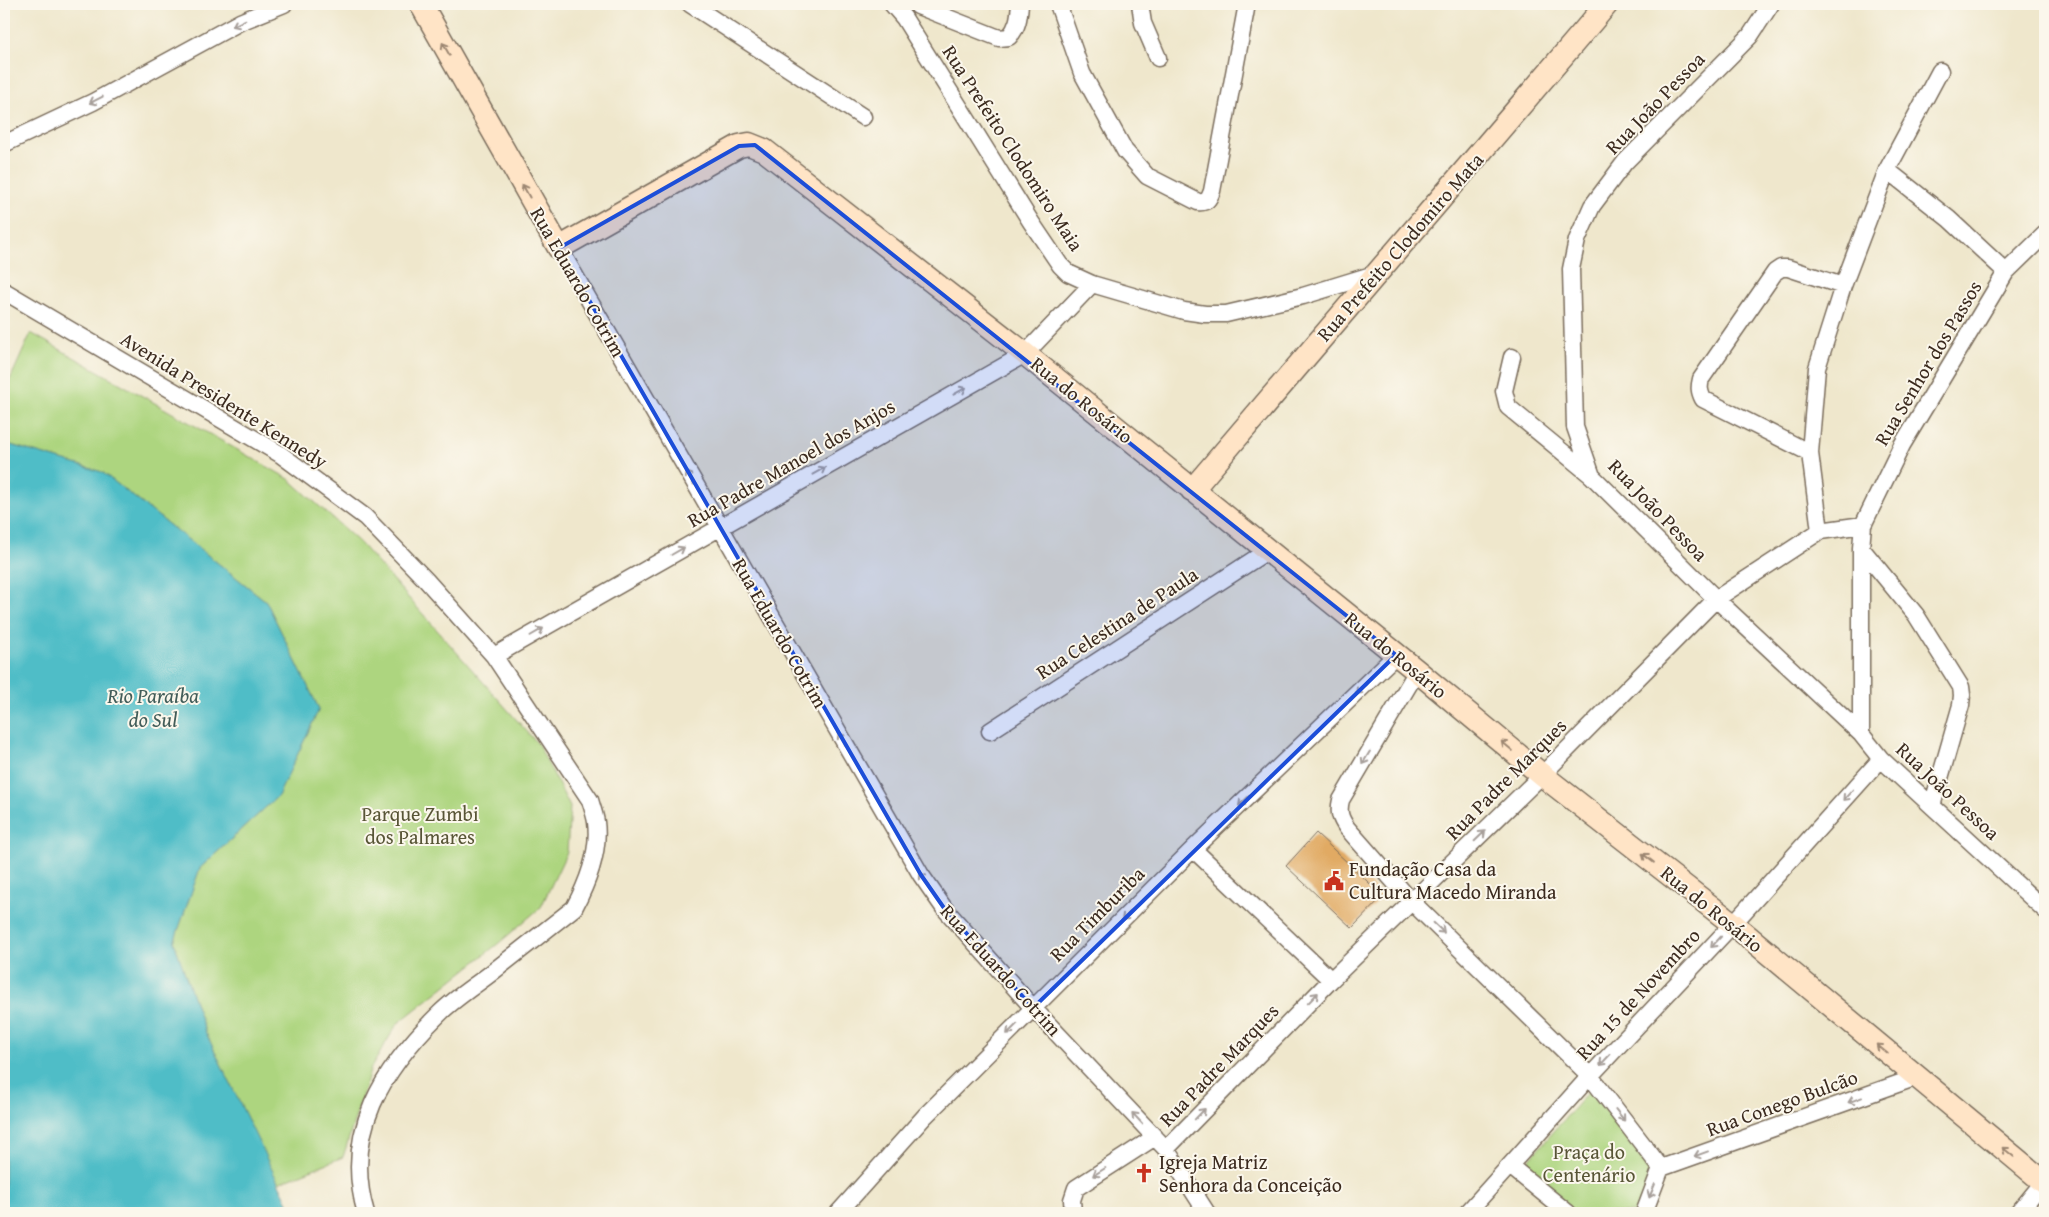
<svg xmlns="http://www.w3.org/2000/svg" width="2049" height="1217" viewBox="0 0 2049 1217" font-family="'Gentium Book Plus',serif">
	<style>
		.green { fill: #add57f; stroke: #74804e }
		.water { fill: #4fbdc7; stroke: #457472 }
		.building { fill: #e1aa64 }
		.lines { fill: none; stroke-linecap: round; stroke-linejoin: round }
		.street-casing { stroke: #7a6c5b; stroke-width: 19 }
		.secondary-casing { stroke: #7a6c5b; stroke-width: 25 }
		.street { stroke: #fff; stroke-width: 16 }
		.secondary { stroke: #ffe4c6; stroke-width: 22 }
		.oneway { stroke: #a79f9a }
		.oneway2 { stroke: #9d8772 }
		.marked { fill: #1d4ed8; fill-opacity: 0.2; stroke: #1d4ed8; stroke-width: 4; stroke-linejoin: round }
		.labels { text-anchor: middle; stroke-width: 4; stroke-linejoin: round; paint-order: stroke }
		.street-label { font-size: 20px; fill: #3b2a1e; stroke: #fbf7ec }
		.park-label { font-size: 20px; fill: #585536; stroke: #fbf7ec }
		.poi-label { font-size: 20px; fill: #3b2a1e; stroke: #fbf7ec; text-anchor: start }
		.water-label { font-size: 21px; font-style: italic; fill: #425d59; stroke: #fbf7ec }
	</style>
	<rect width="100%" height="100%" fill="#fbf7ec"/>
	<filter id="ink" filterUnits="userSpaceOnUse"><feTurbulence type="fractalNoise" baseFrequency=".02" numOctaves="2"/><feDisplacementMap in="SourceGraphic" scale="10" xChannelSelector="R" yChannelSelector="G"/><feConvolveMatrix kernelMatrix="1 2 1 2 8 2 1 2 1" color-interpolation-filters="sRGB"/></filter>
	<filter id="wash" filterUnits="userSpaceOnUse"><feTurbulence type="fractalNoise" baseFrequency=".0096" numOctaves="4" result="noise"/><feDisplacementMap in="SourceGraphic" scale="20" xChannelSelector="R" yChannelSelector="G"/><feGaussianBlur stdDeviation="1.12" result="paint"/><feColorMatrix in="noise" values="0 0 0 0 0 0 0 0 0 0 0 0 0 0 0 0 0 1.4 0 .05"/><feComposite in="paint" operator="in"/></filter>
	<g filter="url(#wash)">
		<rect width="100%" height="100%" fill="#efe7cc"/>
		<path class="green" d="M31,333L289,479L359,542L538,744L570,807L567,852L541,907L499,943L397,1024L371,1068L343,1157L278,1183L205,1031L174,942L200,868L278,796L319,709L266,601L102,472L4,443V393Z
			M1589,1091L1653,1166L1637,1213H1576L1521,1169Z"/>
		<path class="water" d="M4,443L102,472L266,601L319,709L278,796L200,868L174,942L205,1031L293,1213H4Z"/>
		<g id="blocks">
			<path class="building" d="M1316,833L1383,896L1352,928L1286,866Z"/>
		</g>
	</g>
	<g filter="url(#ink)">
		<use href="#blocks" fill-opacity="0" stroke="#7a6c5b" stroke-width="1"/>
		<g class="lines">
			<defs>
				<path id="street" d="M690,4L863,117
					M892,4L904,18L1031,222L1060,265L1068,273L1092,284L1184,311L1205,314H1226L1303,296L1378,273
					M1058,4L1082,73L1125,151L1147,176L1198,202C1207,203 1209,199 1212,191L1247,4
					M1140,4L1143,23L1158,58
					M1771,4L1750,36L1625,162L1592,206L1577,240L1571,269L1575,427L1592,476L1716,599L1861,734L1881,759L2045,910
					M918,6L999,38L1009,37C1018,27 1019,17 1020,4
					M4,144L93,102L240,22L284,4
					M1887,170L1949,219L2006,272
					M559,248L921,875L944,908L1033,1008L1166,1149L1207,1213
					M4,291L280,454L365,517L426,580L494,656L590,800C592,807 595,815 596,822C600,852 588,882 574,908C546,930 518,952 490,974C473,987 454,999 439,1014C383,1069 342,1133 366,1213
					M1512,357L1504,391L1508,407L1592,476
					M1810,453L1703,399C1699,391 1699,387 1701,379L1775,272L1781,268H1788L1843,286
					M1820,531L1810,453L1817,368L1843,286L1887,170L1940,71
					M1861,548L1916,615L1961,687L1962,695L1961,705L1932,806
					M494,656L1025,354L1092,284
					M1417,671L1341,800C1338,812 1340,818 1347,828L1412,902L1590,1076L1661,1168
					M990,731L1267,551
					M1861,734V548L1863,525L1902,445L2006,272L2045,234
					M1193,849L1331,980
					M1166,1149L1331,980L1542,775L1716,599L1820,531L1863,525
					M1510,1166L1568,1213
					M1661,1168L1917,1077
					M838,1213L925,1116L1193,849L1396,655
					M1073,1213L1072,1200L1076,1188L1155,1137
					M1467,1213L1590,1076L1733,924L1881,759
					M1644,1213L1661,1168
					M2018,1213L2045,1180"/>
				<path id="secondary" d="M421,4L559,248L739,146L749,144L764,150L1025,354L1417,671L1542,775L1733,924L2045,1183
					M1192,490L1607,4"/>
			</defs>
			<use href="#street" class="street-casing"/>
			<use href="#secondary" class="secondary-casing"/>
			<use href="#street" class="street"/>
			<use href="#secondary" class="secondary"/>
		</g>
		<defs><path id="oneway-shaft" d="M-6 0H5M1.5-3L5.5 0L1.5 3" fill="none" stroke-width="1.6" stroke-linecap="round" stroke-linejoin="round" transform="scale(1.25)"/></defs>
		<g class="oneway">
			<use href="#oneway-shaft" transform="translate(239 23) rotate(154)"/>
			<use href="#oneway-shaft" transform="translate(96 100) rotate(153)"/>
			<use href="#oneway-shaft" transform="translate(960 391) rotate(-29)"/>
			<use href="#oneway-shaft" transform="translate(819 471) rotate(-29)"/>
			<use href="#oneway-shaft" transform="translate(690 478) rotate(-120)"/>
			<use href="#oneway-shaft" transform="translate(678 551) rotate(-30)"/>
			<use href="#oneway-shaft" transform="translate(537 632) rotate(-30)"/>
			<use href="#oneway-shaft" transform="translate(1361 689) rotate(136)"/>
			<use href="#oneway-shaft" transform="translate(842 739) rotate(-120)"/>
			<use href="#oneway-shaft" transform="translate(1366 758) rotate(121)"/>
			<use href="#oneway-shaft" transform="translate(1848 795) rotate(132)"/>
			<use href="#oneway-shaft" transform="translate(1244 801) rotate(136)"/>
			<use href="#oneway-shaft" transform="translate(1480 836) rotate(-44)"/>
			<use href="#oneway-shaft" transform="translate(924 879) rotate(-124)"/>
			<use href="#oneway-shaft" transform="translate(1127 915) rotate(135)"/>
			<use href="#oneway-shaft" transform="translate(1439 928) rotate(44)"/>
			<use href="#oneway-shaft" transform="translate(1716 942) rotate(133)"/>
			<use href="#oneway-shaft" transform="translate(1313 998) rotate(-46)"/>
			<use href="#oneway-shaft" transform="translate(1012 1029) rotate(135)"/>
			<use href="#oneway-shaft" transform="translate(1605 1060) rotate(133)"/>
			<use href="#oneway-shaft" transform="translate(1855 1100) rotate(160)"/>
			<use href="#oneway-shaft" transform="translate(1200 1114) rotate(-46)"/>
			<use href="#oneway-shaft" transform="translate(1620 1115) rotate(52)"/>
			<use href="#oneway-shaft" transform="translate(1137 1118) rotate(-133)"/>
			<use href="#oneway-shaft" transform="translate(1701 1154) rotate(160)"/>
			<use href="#oneway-shaft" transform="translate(1099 1172) rotate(148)"/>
			<use href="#oneway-shaft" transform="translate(1652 1191) rotate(113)"/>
		</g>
		<g class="oneway2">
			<use href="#oneway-shaft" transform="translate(446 49) rotate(-120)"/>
			<use href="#oneway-shaft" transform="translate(526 191) rotate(-119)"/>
			<use href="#oneway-shaft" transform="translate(1507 746) rotate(-140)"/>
			<use href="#oneway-shaft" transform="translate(1648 858) rotate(-142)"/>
			<use href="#oneway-shaft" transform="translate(1882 1049) rotate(-140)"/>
			<use href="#oneway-shaft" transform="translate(2008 1152) rotate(-141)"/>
		</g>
	</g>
	<path class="marked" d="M755,145L1396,655L1033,1008L944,908L921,875L559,248L739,146Z"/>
	<defs>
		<symbol id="civic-bare" viewBox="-9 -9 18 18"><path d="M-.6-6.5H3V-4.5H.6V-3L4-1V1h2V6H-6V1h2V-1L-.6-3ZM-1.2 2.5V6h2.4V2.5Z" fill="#c8321e" stroke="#fbf7ec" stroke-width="2.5" paint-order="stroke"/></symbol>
		<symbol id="church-bare" viewBox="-9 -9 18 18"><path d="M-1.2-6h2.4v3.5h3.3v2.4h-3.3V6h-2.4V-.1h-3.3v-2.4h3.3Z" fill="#c8321e" stroke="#fbf7ec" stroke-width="2.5" paint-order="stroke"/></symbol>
	</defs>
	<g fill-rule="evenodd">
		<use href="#civic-bare" x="1320" y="867" width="28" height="28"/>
		<use href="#church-bare" x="1130" y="1159" width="28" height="28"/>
	</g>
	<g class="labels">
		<g class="street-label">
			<text transform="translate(1655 103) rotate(-46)" y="7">Rua João Pessoa</text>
			<text transform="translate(1013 148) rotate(57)" y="7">Rua Prefeito Clodomiro Maia</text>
			<text transform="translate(1400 247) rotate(-49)" y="7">Rua Prefeito Clodomiro Mata</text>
			<text transform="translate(578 282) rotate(60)" y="7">Rua Eduardo Cotrim</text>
			<text transform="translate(1928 363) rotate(-59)" y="7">Rua Senhor dos Passos</text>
			<text transform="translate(224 400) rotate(32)" y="7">Avenida Presidente Kennedy</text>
			<text transform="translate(1082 400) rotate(39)" y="7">Rua do Rosário</text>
			<text transform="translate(791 463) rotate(-30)" y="7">Rua Padre Manoel dos Anjos</text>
			<text transform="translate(1658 510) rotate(46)" y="7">Rua João Pessoa</text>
			<text transform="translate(1117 623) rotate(-33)" y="7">Rua Celestina de Paula</text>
			<text transform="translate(780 633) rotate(60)" y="7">Rua Eduardo Cotrim</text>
			<text transform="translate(1396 655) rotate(39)" y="7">Rua do Rosário</text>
			<text transform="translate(1506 779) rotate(-45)" y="7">Rua Padre Marques</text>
			<text transform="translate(1948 791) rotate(43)" y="7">Rua João Pessoa</text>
			<text transform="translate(1712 909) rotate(39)" y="7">Rua do Rosário</text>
			<text transform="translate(1097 914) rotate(-45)" y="7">Rua Timburiba</text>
			<text transform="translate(1001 970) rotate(48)" y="7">Rua Eduardo Cotrim</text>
			<text transform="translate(1638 994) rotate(-47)" y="7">Rua 15 de Novembro</text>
			<text transform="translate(1219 1065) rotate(-46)" y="7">Rua Padre Marques</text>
			<text transform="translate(1782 1103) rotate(-20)" y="7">Rua Conego Bulcão</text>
		</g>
		<g class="park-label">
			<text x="420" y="821">Parque Zumbi<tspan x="420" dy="23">dos Palmares</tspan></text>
			<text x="1589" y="1159">Praça do<tspan x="1589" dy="23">Centenário</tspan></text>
		</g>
		<g class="poi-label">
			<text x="1349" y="876">Fundação Casa da<tspan x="1349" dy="23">Cultura Macedo Miranda</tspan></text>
			<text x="1159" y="1169">Igreja Matriz<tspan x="1159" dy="23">Senhora da Conceição</tspan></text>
		</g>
		<g class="water-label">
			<text x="153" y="703">Rio Paraíba<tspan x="153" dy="24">do Sul</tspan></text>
		</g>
	</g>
	<rect width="2049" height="1217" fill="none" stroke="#fbf7ec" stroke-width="20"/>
</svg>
